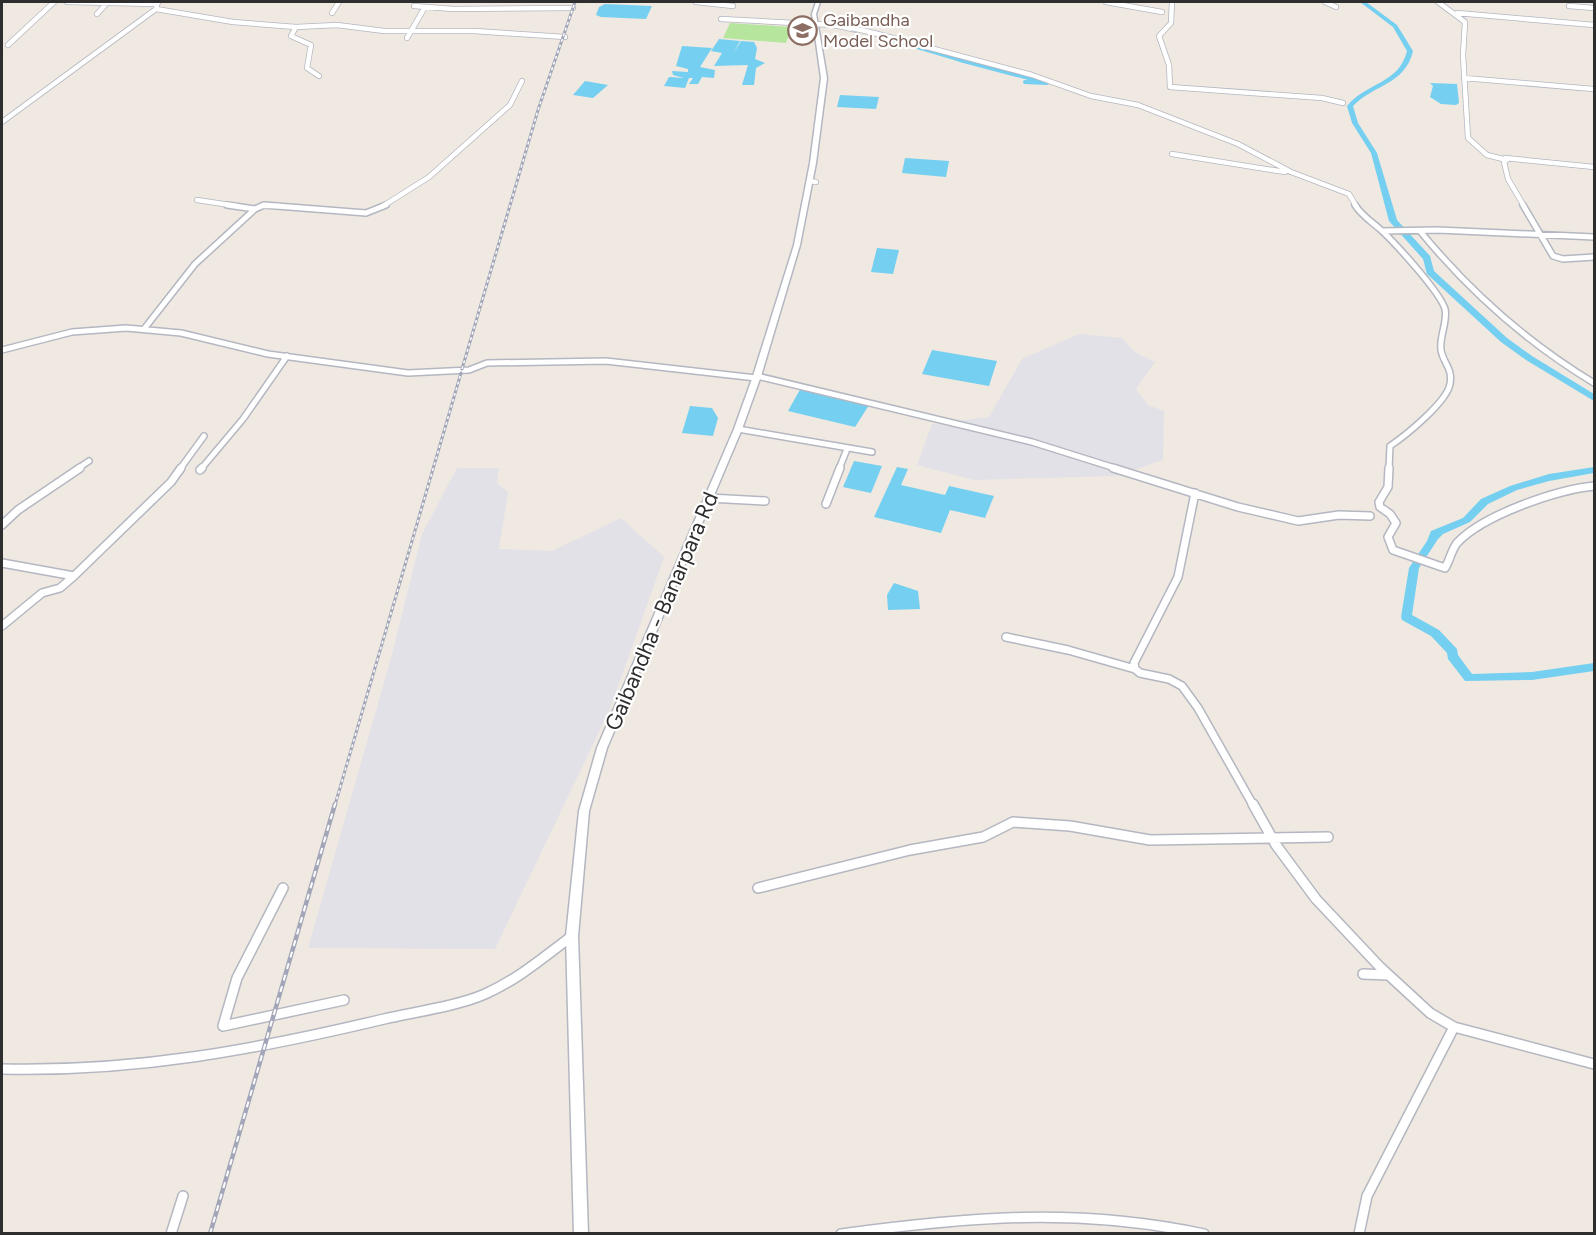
<svg xmlns="http://www.w3.org/2000/svg" width="1596" height="1235" viewBox="0 0 1596 1235" font-family="Figtree,sans-serif">
	<style>
		.industrial { fill: #e3e1e8 }
		.green { fill: #b6e59e }
		.water { fill: #75cff0 }
		.lines { fill: none; stroke-linecap: round; stroke-linejoin: round }
		.canal { stroke: #75cff0; stroke-width: 4 }
		.river { fill: #75cff0; fill-rule: evenodd }
		.street-far3-casing { stroke: #b4b7c1; stroke-width: 6 }
		.street-far2-casing { stroke: #b4b7c1; stroke-width: 8 }
		.street-far1-casing { stroke: #b4b7c1; stroke-width: 10 }
		.street-casing { stroke: #b4b7c1; stroke-width: 12 }
		.secondary-casing { stroke: #b4b7c1; stroke-width: 3 }
		.street-far3 { stroke: #fff; stroke-width: 4.5 }
		.street-far2 { stroke: #fff; stroke-width: 5 }
		.street-far1 { stroke: #fff; stroke-width: 7 }
		.street { stroke: #fff; stroke-width: 9 }
		.secondary { fill: #fff; fill-rule: evenodd }
		.rail-far1-casing { stroke: #a3a6b8; stroke-width: 3 }
		.rail-casing { stroke: #a3a6b8; stroke-width: 4.5 }
		.rail-far1 { stroke: #fff; stroke-width: 1.5; stroke-dasharray: 3; stroke-linecap: butt }
		.rail { stroke: #fff; stroke-width: 2; stroke-dasharray: 6; stroke-linecap: butt }
		.street-bridge-casing { stroke: #b4b7c1; stroke-width: 6; stroke-linecap: butt }
		.street-bridge { stroke: #fff; stroke-width: 4.5 }
		.labels { text-anchor: middle; stroke-width: 4.5; stroke-linejoin: round; paint-order: stroke }
		.far-education-label { font-size: 18px; fill: #785e54; stroke: #fff; text-anchor: start }
		.street-label { font-size: 22px; fill: #2e2e2e; stroke: #fff }
	</style>
	<rect width="100%" height="100%" fill="#efe9e1"/>
	<path class="industrial" d="M1079,334L1122,338L1135,352L1155,362L1136,389L1148,405L1164,411L1163,460L1117,476L974,480L917,465L932,424L989,417L1022,359Z
		M457,468H499L497,483L508,492L499,549L552,551L621,518L664,557L610,709L495,949L308,948L390,662L422,534Z"/>
	<path class="green" d="M730,23L792,27L786,43L723,38Z"/>
	<path class="water" d="M605,4L652,6L646,19L601,17L596,15L599,7Z
		M719,39L740,41L733,54L741,41L754,42L757,48L755,59L765,63L756,68L754,85H742L748,65L714,66L722,53L711,51Z
		M682,46L712,48L700,67L715,70L714,78L702,77L698,84H689L693,78H689L685,88L664,86L669,77L684,78L673,75L672,71L688,72V69L676,66Z
		M585,81L608,85L593,98L573,95Z
		M1430,83L1457,84L1459,103L1456,105L1441,104L1430,97L1433,86Z
		M840,95L879,97L876,109L837,107Z
		M905,158L949,161L946,177L902,173Z
		M877,248L899,250L893,274L871,272Z
		M932,350L997,361L989,386L922,374Z
		M802,386L871,402L855,427L788,411Z
		M690,406L712,408L718,418L713,436L682,433Z
		M854,461L882,466L871,493L843,487Z
		M897,467L908,469L901,485L945,495L949,486L994,496L985,518L950,510L941,533L874,517Z
		M894,583L918,591L920,609L888,610L887,595Z"/>
	<g class="lines">
		<path class="canal" d="M884,37L961,60
			M960,60L1047,83L1025,82"/>
		<path class="river" d="M1360,2H1366L1397,25L1413,51C1405,85 1374,84 1353,106L1358,123L1377,153L1397,220L1430,256L1434,271L1507,338L1532,356L1594,394V401L1526,360L1501,342L1427,274L1423,259L1389,221L1371,153L1352,123L1347,106C1367,82 1399,84 1407,51L1393,27Z
			M1594,467V473L1549,481L1517,490L1488,504L1470,522L1443,534L1438,539L1419,568L1412,615L1439,630L1457,649L1458,655L1472,674L1532,672L1594,663V671L1532,680L1465,681L1448,659L1447,653L1431,636L1402,620L1401,617L1409,568L1427,541L1431,531L1463,518L1481,499L1510,486L1549,474Z"/>
		<defs>
			<path id="street-far3" d="M67,2L156,4
				M696,2L733,6
				M1106,2L1162,12
				M1172,2L1171,23L1159,36L1169,65L1170,87L1322,98L1343,103
				M1325,2L1336,7
				M1438,2L1465,22L1463,55L1468,138L1487,155L1507,160L1504,162L1508,179L1524,206
				M414,6L453,9L573,8
				M1569,6L1594,8
				M156,9L233,22L296,27L337,25L384,31H474L565,37
				M332,13L339,2
				M1457,13L1594,25
				M97,14L106,4
				M721,19L833,25L857,30
				M296,27L291,36L311,45L307,68L319,76
				M874,33L1032,75L1091,96L1138,105L1238,144L1291,172L1349,194L1356,206
				M407,38L425,7
				M8,45L54,2
				M1464,78L1593,89
				M2,122L156,9L158,2
				M1172,154L1285,172
				M1505,158L1594,167
				M810,181L816,182
				M197,200L237,206
				M261,206H279
				M383,206L429,177L510,105L522,81"/>
			<path id="street-far2" d="M227,205L255,209
				M1355,205C1362,216 1372,222 1381,230C1395,243 1440,292 1445,309C1448,321 1439,337 1441,350C1443,363 1453,368 1450,384C1447,402 1405,436 1390,446L1389,469
				M1523,205L1553,256L1563,259L1594,257
				M1382,231L1438,230L1594,237
				M1420,231C1470,292 1526,342 1594,383
				M144,329L195,264L255,209L264,205L366,213L386,205
				M2,350L72,332L126,328L181,333L268,354L408,373L469,370L487,363L606,361L756,378
				M757,376L1032,442L1118,469
				M738,429L872,452
				M77,469L89,461
				M180,469L204,436
				M201,469L243,419L287,356
				M839,469L847,449"/>
			<path id="street-far1" d="M1113,468L1238,507L1298,521L1339,515L1370,516
				M1389,468L1388,487L1379,502L1380,507L1390,514L1396,523L1388,537L1393,550L1445,568C1450,560 1451,551 1457,543C1483,515 1556,490 1594,486
				M200,470L202,468
				M1195,493L1178,577L1134,663L1135,669L1140,673L1169,679L1182,686L1198,708L1253,805
				M709,498L765,501
				M826,504L840,468
				M2,525L18,510L80,468
				M2,563L74,576
				M2,626L42,593L60,588L74,576L171,482L181,468
				M1006,637L1068,650L1135,669"/>
			<path id="street" d="M1253,804L1276,845L1316,899L1380,967L1430,1013L1454,1027L1594,1064
				M283,888L237,978L223,1026L344,1000
				M758,888L910,850L983,837L1013,822L1070,826L1150,840L1328,837
				M1363,974L1388,975
				M2,1069C136,1072 254,1050 384,1019C414,1012 458,1006 485,994C517,980 544,957 572,936
				M171,1234L183,1196
				M841,1234C968,1217 1077,1207 1204,1234
				M1359,1234L1367,1196L1454,1027"/>
			<path id="secondary" d="M816,2H820L816,14L827,78L816,163L800,245L761,376L742,429L607,748L589,811L578,936L588,1234H574L566,936L579,811L597,748L734,429L753,376L794,245L810,163L821,78L812,14Z"/>
		</defs>
		<use href="#street-far3" class="street-far3-casing"/>
		<use href="#street-far2" class="street-far2-casing"/>
		<use href="#street-far1" class="street-far1-casing"/>
		<use href="#street" class="street-casing"/>
		<use href="#secondary" class="secondary-casing"/>
		<use href="#street-far3" class="street-far3"/>
		<use href="#street-far2" class="street-far2"/>
		<use href="#street-far1" class="street-far1"/>
		<use href="#street" class="street"/>
		<use href="#secondary" class="secondary"/>
		<defs>
			<path id="rail-far1" d="M462,369L538,110L575,2
				M335,805L461,373"/>
			<path id="rail" d="M210,1234L335,804"/>
		</defs>
		<use href="#rail-far1" class="rail-far1-casing"/>
		<use href="#rail" class="rail-casing"/>
		<use href="#rail-far1" class="rail-far1"/>
		<use href="#rail" class="rail"/>
		<defs>
			<path id="street-bridge" d="M852,28L874,33"/>
		</defs>
		<use href="#street-bridge" class="street-bridge-casing"/>
		<use href="#street-bridge" class="street-bridge"/>
	</g>
	<defs>
		<symbol id="school-ring" viewBox="-11 -11 22 22"><circle r="9.5" fill="#fff" stroke="#8d6e63" stroke-width="1.5"/><path d="M0-5L7-2L0 1L-7-2ZM-4 1L0 2.5L4 1V4Q0 6-4 4Z" fill="#8d6e63"/></symbol>
	</defs>
	<g fill-rule="evenodd">
		<use href="#school-ring" x="786" y="14" width="33" height="33"/>
	</g>
	<g class="labels">
		<g class="far-education-label">
			<text x="823" y="26">Gaibandha<tspan x="823" dy="21">Model School</tspan></text>
		</g>
		<g class="street-label">
			<text transform="translate(661 611) rotate(-67)" y="8">Gaibandha - Banarpara Rd</text>
		</g>
	</g>
	<rect width="1596" height="1235" fill="none" stroke="#2e2e2e" stroke-width="6"/>
</svg>
